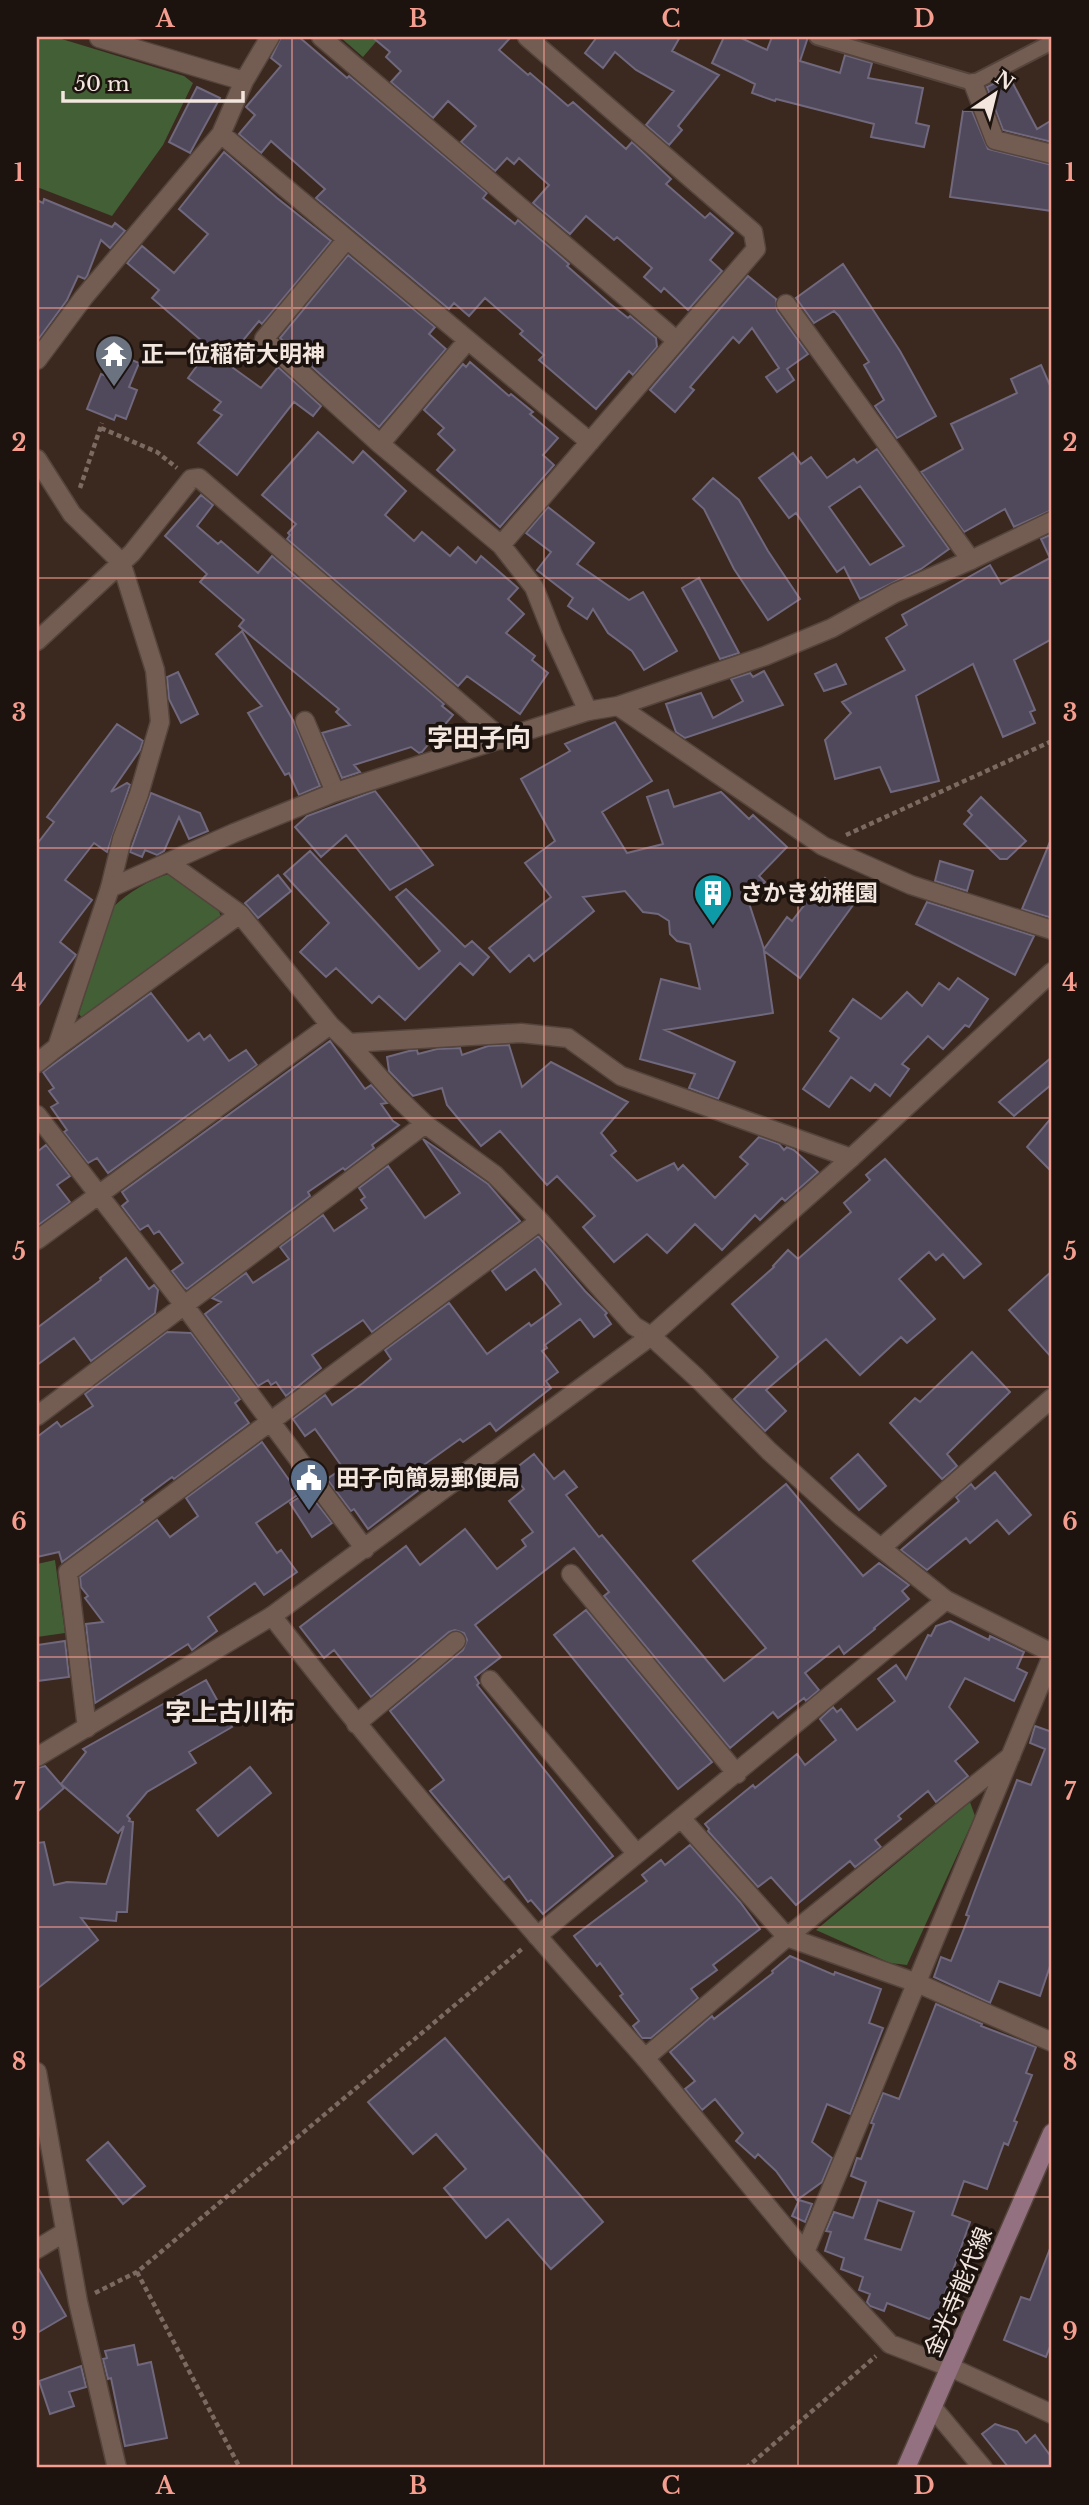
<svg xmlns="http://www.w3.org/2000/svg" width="1089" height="2505" viewBox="0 0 1089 2505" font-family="'Libre Baskerville','Noto Sans JP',serif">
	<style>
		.green { fill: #425f36 }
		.building { fill: #50495c; stroke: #70687d; stroke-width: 2; fill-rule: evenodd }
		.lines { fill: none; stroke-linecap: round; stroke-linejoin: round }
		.service-casing { stroke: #54443c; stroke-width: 18 }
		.minor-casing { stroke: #54443c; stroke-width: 21 }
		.tertiary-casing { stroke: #54443c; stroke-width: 21 }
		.secondary-casing { stroke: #54443c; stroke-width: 21 }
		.path { stroke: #7b6a61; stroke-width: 4.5; stroke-dasharray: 5 3.5; stroke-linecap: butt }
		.service { stroke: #735d52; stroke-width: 14 }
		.minor { stroke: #735d52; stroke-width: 18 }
		.tertiary { stroke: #735d52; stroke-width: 18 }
		.secondary { stroke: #937181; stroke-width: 18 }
		.grid { fill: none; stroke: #f59d8f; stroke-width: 2; stroke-opacity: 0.55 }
		.labels { text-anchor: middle; stroke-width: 7; stroke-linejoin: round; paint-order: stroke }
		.poi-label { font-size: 23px; font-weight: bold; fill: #f3e6df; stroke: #1c130f; text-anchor: start }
		.street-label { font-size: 23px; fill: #f3e6df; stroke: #1c130f }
		.quarter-label { font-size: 26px; font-weight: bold; fill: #f3e6df; stroke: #1c130f }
		.neatline { fill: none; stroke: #f59d8f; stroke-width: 2.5 }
		.grid-label { font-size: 23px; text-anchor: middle; font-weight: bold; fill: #f59d8f }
	</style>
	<rect width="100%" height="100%" fill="#3b281e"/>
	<path class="green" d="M37,37H55L184,76L193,83L163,145L112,216L37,187Z
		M340,37H380L363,57Z
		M172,873L217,906L222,919L82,1018L79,1014L112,908C129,892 148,880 172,873Z
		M55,1560L65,1633L37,1637V1564Z
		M970,1802L975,1816L907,1965L890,1963L816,1930Z"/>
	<path class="building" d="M281,37H299L347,78L349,76L487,193L483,198L515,224L518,220L569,264L567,266L609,303L628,318L630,316L656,338L657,347L633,375L629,371L596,409L539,360L544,355L520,334L523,331L485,298L469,316L454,303L449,309L316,198L325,189L271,141L261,153L239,134L255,115L246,107L281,66L271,58Z
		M372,37H511L499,50L528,75L530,73L568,106L573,102L626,149L632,142L671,179L666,184L705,218L710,213L733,233L710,260L722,271L688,310L664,288L661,292L644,277L652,268L617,237L614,240L586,216L570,234L533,203L549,185L519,158L514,164L507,158L495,171L461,142L476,126L448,101L433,118L391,82L401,71L386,57L390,52Z
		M597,37H680L672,51L719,75L678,126L682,130L669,145L646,125L674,91L636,70L615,52L603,68L585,53Z
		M724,37H739L767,50L772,37H808L800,61L840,73L845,55L872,63L868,78L923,88L916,123L929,126L924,147L871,137L874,124L776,99L775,101L752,93L755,84L712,63Z
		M1009,76L1037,129L1052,120V142L1003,130L987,87Z
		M197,87L220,98L190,153L169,142Z
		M963,111H972L988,149L1052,165V211L950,197Z
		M224,152L277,198L331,241L262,324L259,321L225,362L261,388L278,367L321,406L313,416L294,402L237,475L198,443L222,415L214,410L221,402L188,378L210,348L152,298L159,290L127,263L142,246L174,273L208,234L179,209Z
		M44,199L112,227L115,223L125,231L110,248L101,240L87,276L85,279L78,276L67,300L37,341V200L43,203Z
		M348,255L435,327L429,334L446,349L379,427L280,338Z
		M843,264L900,351L936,416L897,438L875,406L884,400L864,365L869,362L839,316L834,311L814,323L796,298Z
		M748,276L776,299L777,311L808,354L787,369L794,380L777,392L766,377L779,368L752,328L739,343L733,337L690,387L694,390L675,412L650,390Z
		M118,354L139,363L129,387L137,390L126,419L116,415L114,420L87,409L101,374L109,377Z
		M470,362L509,396L511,394L533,412L530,414L558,438L543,455L554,465L500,527L437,470L455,450L438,434L444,428L424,410L463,364L466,367Z
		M1041,365L1052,390V510L1014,527L1005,509L964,532L921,472L963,449L951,424L1017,393L1011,379Z
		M318,432L353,463L363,451L406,491L385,515L414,541L422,532L450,556L458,547L476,563L481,556L518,588L508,599L524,614L506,633L535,656L532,660L548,673L520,714L467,676L458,686L287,539L290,535L288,533L296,524L262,495Z
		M877,449L949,549L921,569L860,599L844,567L837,572L796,513L789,518L759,478L793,453L801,464L811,457L827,478L854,459L857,463ZM860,486L904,546L870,565L829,507Z
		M713,478L739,500L768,551L800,599L768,620L734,569L704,509L693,499Z
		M201,495L213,505L197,526L218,544L221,541L258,573L272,556L444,704L442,706L453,715L422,752L419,753L411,747L354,765L360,772L342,778L322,733L350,725L336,712L339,709L239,626L244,620L200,582L207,574L165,536Z
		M548,507L594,543L577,564L629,600L643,592L677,651L644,670L632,651L608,633L593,609L587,619L568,606L573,598L537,570L551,552L526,533Z
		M1052,534V639L1014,660L1035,710L1030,712L1035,723L1003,737L973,664L916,696L939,781L891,792L880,767L835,779L825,740L851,713L842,702L905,670L886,638L907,625L902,615L990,565L1001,584L1050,558L1041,539Z
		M699,578L739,653L720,659L705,630L682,588Z
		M242,631L294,722L320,786L299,795L289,773L285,775L248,713L262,706L216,654Z
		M836,664L846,684L824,691L815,674Z
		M764,671L783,705L685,738L676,732L666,704L701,693L713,718L743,701L731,679L750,673L753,677Z
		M178,672L198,714L181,723L169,699L167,677Z
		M615,722L652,781L602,812L627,853L663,844L647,797L668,790L674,807L721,792L749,819L753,815L787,847L759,876L765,882L748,900L764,949L787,917L792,921L825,878L856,901L800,978L764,951L773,1013L665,1030L735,1062L718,1099L689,1088L695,1074L640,1059L661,979L700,989L690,944L677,941L670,934L669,921L658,914L643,912L625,891L583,897L594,911L534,961L529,955L510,972L489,948L551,897L525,863L555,841L521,779L570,751L565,744Z
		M117,724L143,741L140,750L111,792L127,783L130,785L107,852L94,843L65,880L92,900L60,942L76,955L37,1008V844L54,822L47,817Z
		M375,791L433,865L390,890L346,835L321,857L295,827L307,816Z
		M151,793L200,813L208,831L189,839L179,817L164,851L157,855L145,850L142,857L130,852Z
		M981,797L1026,841L1007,859H1000L964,824L972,815L968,811Z
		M1052,837V918L1022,909Z
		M310,851L419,969L440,951L396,897L406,889L465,947L472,941L489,957L473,975L460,963L405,1020L379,996L372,1003L336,968L326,977L300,952L329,923L284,874Z
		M940,861L973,871L967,891L935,881Z
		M278,875L291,891L258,918L245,903Z
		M927,902L1034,936L1015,975L916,924Z
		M958,978L988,999L969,1027L965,1025L943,1049L928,1036L902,1064L909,1069L890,1096L875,1084L870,1091L851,1077L829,1107L803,1089L839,1038L830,1031L853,999L881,1019L907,992L922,1006L939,983L949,990Z
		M151,993L188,1041L199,1033L204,1040L210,1035L229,1061L246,1050L257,1065L108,1173L97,1158L88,1163L64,1132L67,1130L51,1107L58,1103L49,1091L54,1088L43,1072Z
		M330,1041L365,1089L371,1085L387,1103L381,1104L393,1121L399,1125L372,1145L374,1148L345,1170L343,1168L308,1192L310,1196L187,1289L185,1288L172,1271L183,1263L159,1231L154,1234L148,1225L140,1230L122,1206L128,1201L122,1192Z
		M509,1045L522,1087L551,1062L628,1102L601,1133L616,1151L611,1155L637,1181L674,1163L678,1170L683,1165L715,1198L748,1164L740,1157L759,1137L779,1144L784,1150L787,1147L794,1150L818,1172L785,1201L782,1198L760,1220L755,1215L722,1250L695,1224L667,1253L647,1234L614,1262L583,1227L595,1216L557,1176L547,1185L500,1131L481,1146L447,1105L442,1088L413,1096L389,1071L387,1057L409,1051L417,1050L418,1054L437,1049L460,1048L462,1055L488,1046Z
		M1052,1057V1084L1014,1116L999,1102Z
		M1052,1117V1172L1027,1147Z
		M423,1139L488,1184L520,1221L372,1332L363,1320L312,1355L321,1368L286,1396L276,1382L271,1385L268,1380L258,1386L205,1314L221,1302L212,1298L246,1273L253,1283L289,1259L280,1247L323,1215L334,1231L367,1208L361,1200L365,1197L359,1188L388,1166L425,1218L460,1193Z
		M46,1145L70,1176L57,1185L70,1202L37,1226V1152Z
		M885,1159L981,1264L964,1278L943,1254L936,1260L929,1252L899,1279L935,1319L907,1343L901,1337L860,1375L826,1339L766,1390L786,1411L765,1431L734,1399L778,1357L732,1304L774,1267L773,1266L788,1250L798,1259L851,1212L844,1203L870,1180L866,1175Z
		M538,1236L585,1291L607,1313L605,1315L611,1324L594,1337L580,1319L545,1345L547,1348L542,1351L558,1372L546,1381L551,1388L496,1431L490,1423L463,1442L460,1439L414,1472L424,1486L368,1529L354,1509L351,1511L327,1479L343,1468L315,1429L305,1436L293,1419L325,1395L332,1405L363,1383L391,1359L385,1350L449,1303L487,1354L529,1323L531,1326L561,1304L535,1269L506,1290L492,1271Z
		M126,1258L149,1289L154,1285L158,1290L155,1313L91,1361L74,1338L37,1365V1328L101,1280L100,1278Z
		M1052,1271V1358L1009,1310Z
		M167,1332L191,1333L240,1399L235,1403L249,1423L174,1479L172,1477L141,1500L143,1502L62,1562L59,1552L37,1557V1437L57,1422L61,1427L93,1406L85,1394Z
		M972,1352L1010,1392L947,1454L957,1466L942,1479L890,1423L915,1398L920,1402Z
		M262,1442L299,1494L256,1523L277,1553L281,1550L297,1572L264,1595L255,1583L208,1617L217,1631L192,1650L188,1644L95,1703L86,1624L103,1622L85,1598L88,1596L81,1587L80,1577L157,1520L170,1537L198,1516L186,1498Z
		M534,1454L554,1479L564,1471L577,1487L566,1495L599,1537L602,1535L724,1681L766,1648L693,1561L786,1484L863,1576L879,1563L909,1585L902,1591L909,1599L874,1628L875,1629L844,1654L839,1646L805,1673L819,1690L806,1701L804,1698L778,1718L773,1712L730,1748L604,1596L609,1592L574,1548L475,1625L501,1657L475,1677L479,1683L477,1685L613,1856L543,1914L531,1900L528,1902L509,1876L504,1880L430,1791L444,1780L390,1711L463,1650L467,1640L464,1633L455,1630L449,1632L371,1697L334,1650L324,1658L300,1627L406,1546L420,1565L465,1529L497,1569L526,1546L522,1540L533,1532L509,1501L524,1489L511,1472Z
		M858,1454L886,1486L859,1510L831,1478Z
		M995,1472L1031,1515L1009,1534L997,1520L970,1543L966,1538L927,1570L901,1550L959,1501L956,1497L971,1484L975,1489Z
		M308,1492L332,1523L312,1537L290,1503Z
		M586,1610L712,1762L678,1789L554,1635Z
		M950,1621L989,1640L990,1636L1024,1652L1017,1668L1027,1673L1014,1701L965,1678L949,1707L978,1742L955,1761L968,1776L936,1802L928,1791L898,1816L901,1819L875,1840L881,1847L855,1867L850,1861L796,1905L771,1877L758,1887L708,1831L709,1829L705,1824L753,1785L755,1788L797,1754L805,1765L836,1740L820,1719L833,1707L837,1712L841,1709L857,1730L895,1701L878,1679L896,1665L906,1679L928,1635L931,1636L936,1626Z
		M65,1641L69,1677L37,1681V1645Z
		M206,1680L232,1727L189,1752L196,1763L147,1792L127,1816L130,1819L129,1821L133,1822L127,1912H117L116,1921L81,1918L98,1940L37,1989V1843L44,1842L54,1885L67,1882L106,1884L124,1826L118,1833L61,1784L86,1752L83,1749Z
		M1035,1726L1052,1732V1960L1040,1996L999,1981L990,2003L934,1977L941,1957L951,1961L969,1916L966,1915L974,1893L1017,1780L1031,1785L1045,1749L1030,1743Z
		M45,1766L64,1788L37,1812V1768Z
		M250,1767L271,1793L218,1836L197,1810Z
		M690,1845L740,1902L760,1929L713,1965L717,1970L691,1989L698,1998L651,2038H642L633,2026L639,2021L620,1996L623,1994L600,1963L597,1966L574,1936L647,1881L642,1875L661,1860L665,1865Z
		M790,1956L834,1975L835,1972L881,1989L869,2023L883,2028L850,2114L827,2104L812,2142L832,2158L822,2182L797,2200L776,2171L758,2154L755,2158L736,2141L743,2133L715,2099L702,2110L685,2089L695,2081L670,2052L712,2016L714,2019L773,1973L772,1971Z
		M936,2004L982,2024L981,2026L1036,2047L1026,2073L1032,2075L1014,2121L1017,2122L1008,2145L1004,2143L987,2189L964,2181L952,2215L970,2222L938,2313L929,2319L887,2303L884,2311L870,2306L867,2302L870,2294L859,2290L863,2277L841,2269L844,2258L825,2251L831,2232L826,2231L834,2212L853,2218L866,2182L851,2176L857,2158L861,2159L874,2124L871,2123L883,2093L899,2099ZM878,2200L914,2212L901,2250L865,2239Z
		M445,2038L603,2222L551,2269L508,2219L486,2238L444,2188L466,2169L436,2134L413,2154L368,2102Z
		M108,2142L145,2186L123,2204L87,2160Z
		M799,2200L812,2204L805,2222L792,2216Z
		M1051,2246L1052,2341L1046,2357L1004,2340L1021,2297L1030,2300Z
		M37,2266L66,2316L37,2333Z
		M134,2345L138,2365L151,2362L167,2438L125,2446L111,2378L108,2379L103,2359L107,2358L105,2351Z
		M81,2366L86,2387L69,2392L74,2406L50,2414L39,2381Z
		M995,2424L1017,2431L1026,2443L1035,2435L1052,2458V2468H1009L982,2434Z"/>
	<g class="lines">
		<defs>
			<path id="service" d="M817,37L973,83L1052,42"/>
			<path id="minor" d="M321,37L676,340
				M99,38L244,81
				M973,83L995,140L1052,154
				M221,134L590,442
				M347,239L264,339L380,444L501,545L534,587L553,635L588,711
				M786,304L971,560
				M37,360L84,297L221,134L244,81L270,37
				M380,444L468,340
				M37,459L72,514L121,562L155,670L160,722L139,794L122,839L110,888
				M501,545L756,249L753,232L527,37
				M37,641L132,553L191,479L199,478L503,740
				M305,721L335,792
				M169,863L240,914L330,1025L349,1043L395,1095L425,1124L495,1175L540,1221L634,1326L651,1336L272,1616
				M349,1043L521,1033L568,1038L621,1076L851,1158
				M57,1047L240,914
				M37,1115L184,1305L365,1549
				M37,1240L330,1025
				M37,1416L425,1124
				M881,1548L1052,1398
				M571,1574L737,1774
				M490,1680L637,1854
				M356,1724L456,1641
				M87,1728L68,1572L540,1221
				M681,1818L787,1937L1011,1756
				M537,1936L946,1600
				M645,2058L805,2252L890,2344L952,2368L1052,2414
				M37,2072L78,2302L117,2468
				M37,2249L65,2232
				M805,2252L1052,1656
				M933,2408L983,2468"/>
			<path id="tertiary" d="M618,706L823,846L911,885L1052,930
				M1052,972L851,1158L651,1336L697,1378L769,1451L842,1517L946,1600L1052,1653
				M37,1063L57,1047L110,888L234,833L333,793L588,711L618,706L765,656L832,628L895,593L971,560L1052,521
				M37,1757L272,1616C390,1769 517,1914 645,2058L787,1937L917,1983L1052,2042"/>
			<path id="secondary" d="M906,2468L1052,2133"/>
		</defs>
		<use href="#service" class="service-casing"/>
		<use href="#minor" class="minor-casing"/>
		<use href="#tertiary" class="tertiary-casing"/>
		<use href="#secondary" class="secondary-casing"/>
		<path class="path" d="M101,428L157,452L177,468
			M80,488L102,423
			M846,835L1052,741
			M137,2272L240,2468
			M95,2293L137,2272L523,1948
			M746,2468L876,2356"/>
		<use href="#service" class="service"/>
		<use href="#minor" class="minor"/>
		<use href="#tertiary" class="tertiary"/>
		<use href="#secondary" class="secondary"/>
	</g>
	<path class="grid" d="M292,37V2468M544,37V2468M798,37V2468M37,308H1052M37,578H1052M37,848H1052M37,1118H1052M37,1387H1052M37,1657H1052M37,1927H1052M37,2197H1052"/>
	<defs>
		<symbol id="temple-pin" viewBox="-11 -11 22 30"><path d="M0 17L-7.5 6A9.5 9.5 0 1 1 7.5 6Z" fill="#6b7280" stroke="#1c130f"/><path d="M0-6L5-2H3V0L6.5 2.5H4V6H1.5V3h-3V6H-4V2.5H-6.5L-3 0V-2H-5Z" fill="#fff"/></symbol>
		<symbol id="building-pin" viewBox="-11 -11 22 30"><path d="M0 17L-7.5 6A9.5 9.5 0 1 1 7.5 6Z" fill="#0f9aa8" stroke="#1c130f"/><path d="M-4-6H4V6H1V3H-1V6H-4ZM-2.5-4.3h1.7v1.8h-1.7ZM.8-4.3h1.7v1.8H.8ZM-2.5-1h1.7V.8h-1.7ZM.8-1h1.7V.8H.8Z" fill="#fff"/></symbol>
		<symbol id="civic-pin" viewBox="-11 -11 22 30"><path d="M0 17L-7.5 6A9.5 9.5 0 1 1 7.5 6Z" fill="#5c6f8a" stroke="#1c130f"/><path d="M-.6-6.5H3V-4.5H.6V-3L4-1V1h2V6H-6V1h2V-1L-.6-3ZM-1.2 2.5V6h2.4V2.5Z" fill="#fff"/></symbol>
	</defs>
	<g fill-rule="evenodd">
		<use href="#temple-pin" x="92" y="332" width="44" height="60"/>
		<use href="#building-pin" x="691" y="871" width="44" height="60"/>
		<use href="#civic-pin" x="287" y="1456" width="44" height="60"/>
	</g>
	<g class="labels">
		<g class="poi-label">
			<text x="141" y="362">正一位稲荷大明神</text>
			<text x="740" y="901">さかき幼稚園</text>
			<text x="336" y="1486">田子向簡易郵便局</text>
		</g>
		<g class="street-label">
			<text transform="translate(958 2292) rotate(-67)" y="8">金光寺能代線</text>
		</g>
		<g class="quarter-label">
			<text x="479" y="747">字田子向</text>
			<text x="230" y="1721">字上古川布</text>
		</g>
	</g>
	<rect width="1089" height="2505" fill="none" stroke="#1c130f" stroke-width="77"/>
	<g transform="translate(995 94) rotate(35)" stroke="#1c130f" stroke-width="5" paint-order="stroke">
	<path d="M0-5L12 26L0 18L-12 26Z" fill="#f3e6df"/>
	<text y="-10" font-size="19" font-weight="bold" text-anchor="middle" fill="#f3e6df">N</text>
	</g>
	<path d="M63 91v10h180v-10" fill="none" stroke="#f3e6df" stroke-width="3.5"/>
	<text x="74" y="91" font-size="21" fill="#f3e6df" stroke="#1c130f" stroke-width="5" paint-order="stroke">50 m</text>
	<rect x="38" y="38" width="1012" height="2428" class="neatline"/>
	<g class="grid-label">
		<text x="165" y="27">A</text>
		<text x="418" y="27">B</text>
		<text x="671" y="27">C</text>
		<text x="924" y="27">D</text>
		<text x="19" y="181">1</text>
		<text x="1070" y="181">1</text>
		<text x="19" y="451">2</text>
		<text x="1070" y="451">2</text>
		<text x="19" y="721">3</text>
		<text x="1070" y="721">3</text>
		<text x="19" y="991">4</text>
		<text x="1070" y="991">4</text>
		<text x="19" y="1260">5</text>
		<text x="1070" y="1260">5</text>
		<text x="19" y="1530">6</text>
		<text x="1070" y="1530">6</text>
		<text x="19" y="1800">7</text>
		<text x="1070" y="1800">7</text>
		<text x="19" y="2070">8</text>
		<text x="1070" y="2070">8</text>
		<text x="19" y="2340">9</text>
		<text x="1070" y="2340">9</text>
		<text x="165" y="2494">A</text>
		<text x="418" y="2494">B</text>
		<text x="671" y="2494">C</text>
		<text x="924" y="2494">D</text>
	</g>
</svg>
